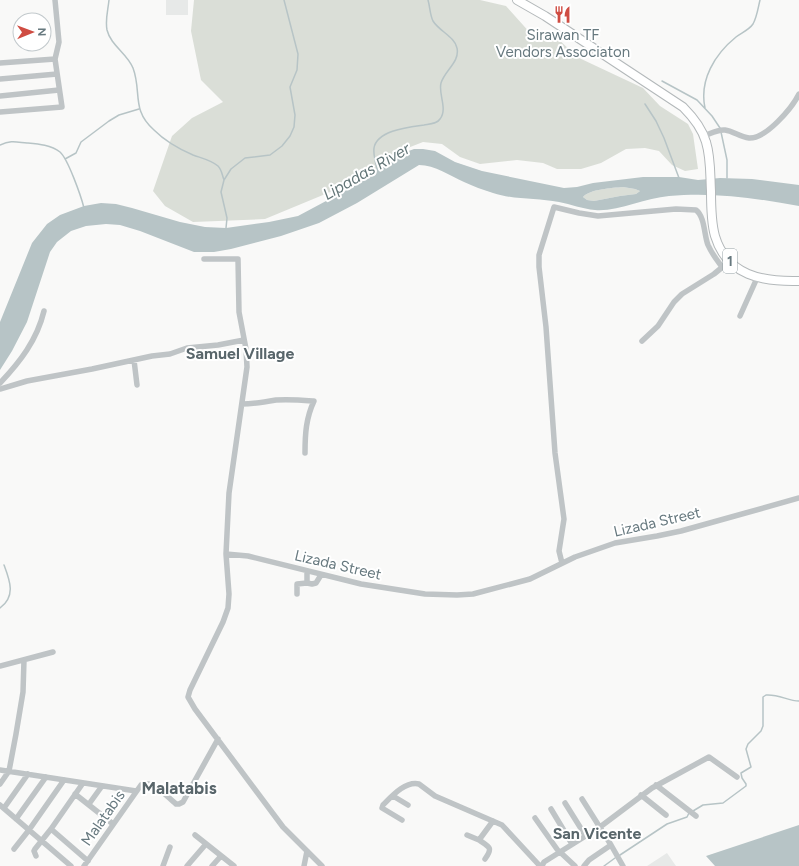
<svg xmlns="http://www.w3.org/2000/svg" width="799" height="866" viewBox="0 0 799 866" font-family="Figtree,sans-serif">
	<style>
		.built { fill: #e7e9e8 }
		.green { fill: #daded7 }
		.water { fill: #b7c4c6; fill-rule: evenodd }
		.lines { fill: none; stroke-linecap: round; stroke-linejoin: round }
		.stream { stroke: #b7c4c6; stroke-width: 1.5 }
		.highway-casing { stroke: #b3b8ba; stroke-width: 10 }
		.minor { stroke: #bfc4c6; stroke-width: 5.5 }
		.highway { stroke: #fff; stroke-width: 8 }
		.labels { text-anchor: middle; stroke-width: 4; stroke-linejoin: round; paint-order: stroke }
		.shield { fill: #fff; stroke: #95a1a5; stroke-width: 1 }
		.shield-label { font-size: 14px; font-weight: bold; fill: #67797f }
		.poi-label { font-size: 15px; fill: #67797f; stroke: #fff }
		.street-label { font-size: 15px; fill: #67797f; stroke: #fff }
		.water-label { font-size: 16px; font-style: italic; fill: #637678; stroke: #fff }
		.neighbourhood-label { font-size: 16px; font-weight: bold; fill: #59666b; stroke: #fff }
		.quarter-label { font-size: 17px; font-weight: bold; fill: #59666b; stroke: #fff }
	</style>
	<rect width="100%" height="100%" fill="#f9f9f8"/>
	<path class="built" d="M166,0H188V15H166Z
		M667,853L676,866H647Z"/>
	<path class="green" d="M194,0H480L506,6L532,35L550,31L577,57L643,88L660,106L688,124L693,134L698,169L685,171L672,165L659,151L645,148L626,149L601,163L581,169H557L543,163L517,160L480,164L460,157L442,144L423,142L395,153L377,169L335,190L265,219L193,222L165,206L153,191L172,136L192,118L223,102L201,80L191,31Z
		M623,187L635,189L640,191L636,194L620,196L594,201L587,200L583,197C590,189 612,188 623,187Z"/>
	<path class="water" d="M414,149H423L435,151L455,162L482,171L564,188L577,187L593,183L643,177H679L698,180L720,178L752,179L799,185V206C755,198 714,192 669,196C645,198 617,212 595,210C582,209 571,204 559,202C537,198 514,200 493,193C483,190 473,186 464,182C450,176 435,165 419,165L357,203L319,223L281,236L231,249L214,252H194L140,231L120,225L106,224L86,226L71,231L57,242L50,252L27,322L12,351L0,370V322L32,243L47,224L60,215L84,206L101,203L116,204L132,208L180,222L205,227L226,228L269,222L298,216L356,185L406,152ZM623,187L635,189L640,191L636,194L620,196L594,201L587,200L583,197C590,189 612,188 623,187Z
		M799,825V866H715L706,856Z"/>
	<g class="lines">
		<path class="stream" d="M109,0C108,10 105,20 107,30C111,46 127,53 133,68C142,92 131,110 154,130C165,141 179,149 193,155C201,158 211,160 218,166C222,170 222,175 224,180
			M662,81L697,100L712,116L720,128
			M645,104L656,121L664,138L679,178
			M705,108C699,80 715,54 736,37C741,33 749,30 753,24C757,17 758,8 760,0
			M721,132L727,160V178
			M0,145C11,140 16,142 27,143C38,144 51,145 60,152C68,159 81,196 84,208
			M65,159L76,153L81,142L109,121L119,115L139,109
			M378,172C376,164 373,156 374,148C377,130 410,127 424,125C430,124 437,124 440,119C448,109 438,94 441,83C445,70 460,62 457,48C455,37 439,31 433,21C430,15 430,7 428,0
			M226,228L227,218L221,192L224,180L231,169L245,158L270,155L282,146L290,136L294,127L295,115L290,87L297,70L298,54L284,0
			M0,608C16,596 10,581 4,565
			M693,811L703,805L723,803L746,786V784L742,778L741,773L751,767L746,749L748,744L761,731L763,726V697L766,695C779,694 788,701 799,701
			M620,855L667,824L687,817L689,813
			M604,866L615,858"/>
		<defs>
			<path id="highway" d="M517,0L545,16L683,107C693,117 702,128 706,142C711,158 710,175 711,191C711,206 711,222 715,236C727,276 763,282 799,281"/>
		</defs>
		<use href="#highway" class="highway-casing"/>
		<path class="minor" d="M0,63L55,59
			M0,79L57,74
			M0,96L59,90
			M0,112L62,107L55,59L59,42L55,0
			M704,136C710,134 718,129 725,130C733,131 740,137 749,138C766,139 792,108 799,94
			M204,259H238L239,312L246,349L247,367L229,493L226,554L229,594L228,608L223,622L190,690L188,697L195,709L283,827L322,866
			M740,316L757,278
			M642,341L658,326L674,302L682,294L714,274L725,265
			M134,360L137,385
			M0,383C20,362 37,340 44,311
			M0,389L27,381L92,369L152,356L170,354L187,348L218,345L244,340
			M242,404C254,404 265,402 276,400C289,399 301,400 314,401C306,418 305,434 305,453
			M226,554L248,556L361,584L425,594L457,595L473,594L530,579L575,557L615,543L657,536L681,531L799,498
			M562,563L559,551L564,519L555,453L546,327L539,267V255L554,207L579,213L598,216L676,209L696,210C705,217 704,235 708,245C712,254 717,260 722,267
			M307,583L312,584L316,583L321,575
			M297,594V584L307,583V571
			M0,666L53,652
			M0,770L136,791
			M0,784L9,771L16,734L23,692L24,660
			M656,785L696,816
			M75,794L113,824
			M641,795L666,815
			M393,796L408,805
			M582,799L611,845L623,866
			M565,803L585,835
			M89,804L102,786
			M0,805L71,866
			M4,808L28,774
			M551,809L572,844
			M535,818L559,852
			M16,819L46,777
			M402,820L382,808L383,805C392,796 405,781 419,784L435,796L502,825L540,866
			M51,829L88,861
			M195,835L234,866
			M467,835L479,840L493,821
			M479,840C490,847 493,848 485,859
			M14,849L29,830L64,780
			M560,852L575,866
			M36,856L34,851L35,849L51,829L83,783
			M84,866L141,785C153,779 167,797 176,804H179L183,802L218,739
			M163,866L170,847
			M187,866L206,844
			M212,866L221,856
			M304,866L307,851
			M542,866L544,862L600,827L652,788L709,757L737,777
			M584,866L589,860L611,845"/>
		<use href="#highway" class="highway"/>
	</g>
	<defs>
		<symbol id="restaurant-bare" viewBox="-9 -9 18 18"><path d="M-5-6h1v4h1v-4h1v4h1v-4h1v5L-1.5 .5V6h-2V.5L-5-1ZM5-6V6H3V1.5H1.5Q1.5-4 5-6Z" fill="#cf4c42" stroke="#fff" stroke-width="2.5" paint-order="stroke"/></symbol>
	</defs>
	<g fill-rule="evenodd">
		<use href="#restaurant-bare" x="550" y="2" width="25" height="25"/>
	</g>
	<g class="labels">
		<rect class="shield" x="723" y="249" width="14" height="24" rx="3"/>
		<g class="shield-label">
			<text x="730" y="266">1</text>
		</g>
		<g class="poi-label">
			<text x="563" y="40">Sirawan TF<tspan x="563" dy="17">Vendors Associaton</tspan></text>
		</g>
		<g class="street-label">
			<text transform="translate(657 522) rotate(-13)" y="5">Lizada Street</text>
			<text transform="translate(338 565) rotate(13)" y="5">Lizada Street</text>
			<text transform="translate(103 818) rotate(-55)" y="5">Malatabis</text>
		</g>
		<g class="water-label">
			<text transform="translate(366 171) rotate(-30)" y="6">Lipadas River</text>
		</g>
		<g class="neighbourhood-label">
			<text x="240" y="359">Samuel Village</text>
			<text x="597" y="839">San Vicente</text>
		</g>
		<g class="quarter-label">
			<text x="179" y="794">Malatabis</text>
		</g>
	</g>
	<g transform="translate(32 32) rotate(89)"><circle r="19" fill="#ffffff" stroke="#c2c9cc"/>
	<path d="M0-3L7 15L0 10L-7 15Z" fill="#cf4c42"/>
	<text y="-6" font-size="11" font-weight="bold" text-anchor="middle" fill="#67797f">N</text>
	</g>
</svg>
